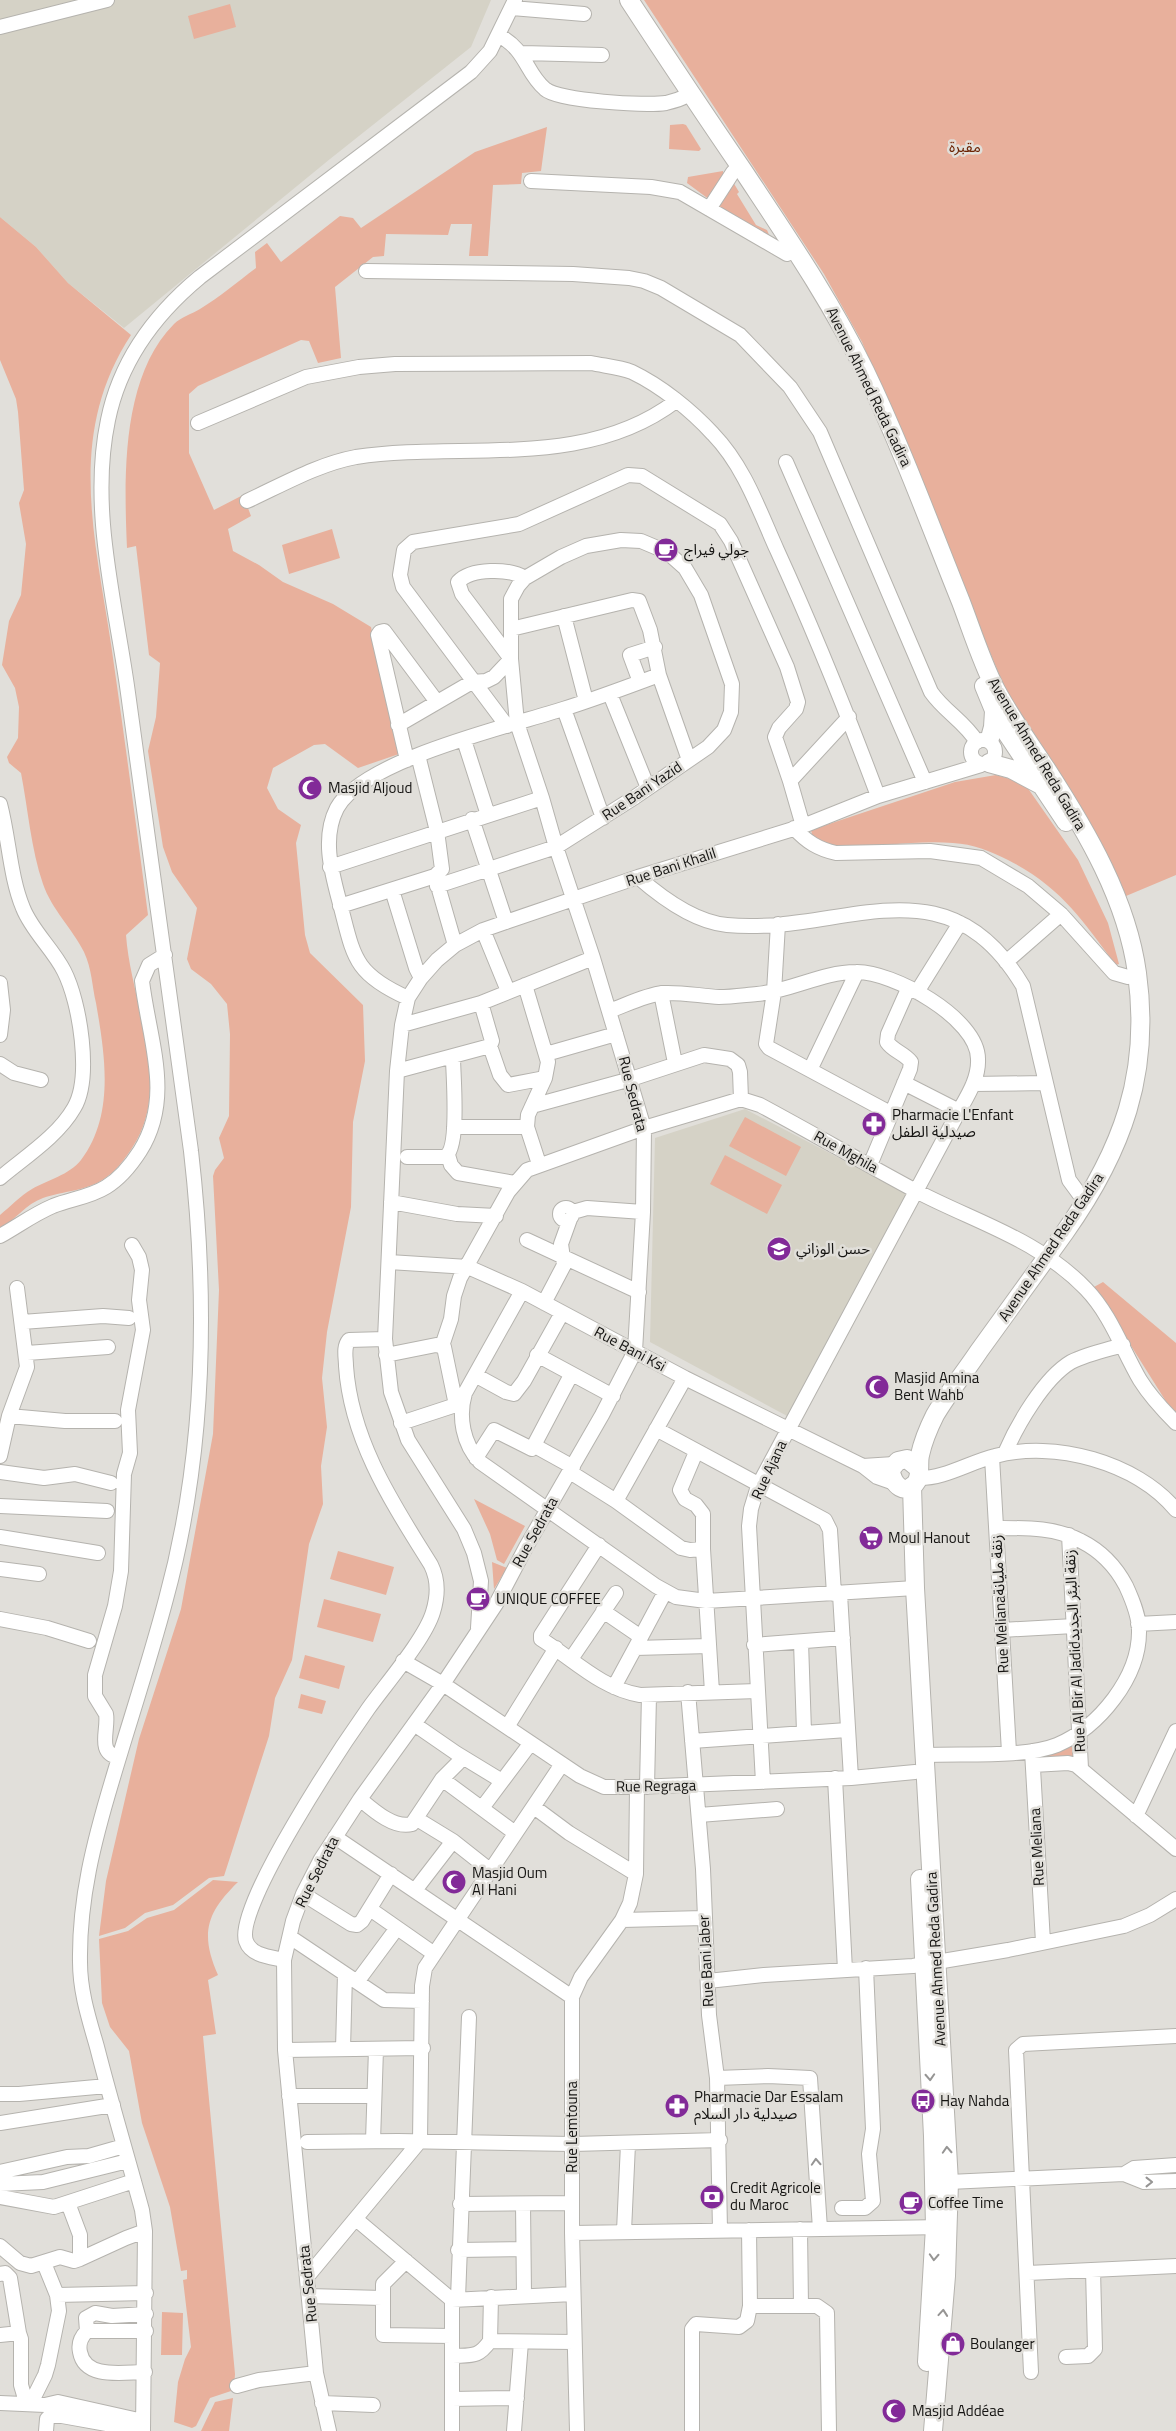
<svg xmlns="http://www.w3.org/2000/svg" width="1176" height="2431" viewBox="0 0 1176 2431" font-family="'Titillium Web','Noto Sans Arabic',sans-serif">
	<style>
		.built { fill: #d5d2c6 }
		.green { fill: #e8b09c }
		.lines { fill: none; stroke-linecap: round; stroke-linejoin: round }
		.minor-casing { stroke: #b5b3ae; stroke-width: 16 }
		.major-casing { stroke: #b5b3ae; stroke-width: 20 }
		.minor { stroke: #fff; stroke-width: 14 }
		.major { stroke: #fff; stroke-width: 18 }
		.oneway { stroke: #969594 }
		.labels { text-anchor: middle; stroke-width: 5; stroke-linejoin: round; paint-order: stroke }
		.park-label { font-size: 15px; fill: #6b2202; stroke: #e1dfda }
		.street-label { font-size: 15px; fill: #151412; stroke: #e1dfda }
		.poi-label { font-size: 15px; fill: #151412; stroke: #e1dfda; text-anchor: start }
	</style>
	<rect width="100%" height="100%" fill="#e1dfda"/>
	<path class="built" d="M0,0H491L471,47L330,159L124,328L68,283L36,247L0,217Z
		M745,1109L908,1194L789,1417L650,1342L655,1138Z"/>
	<path class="green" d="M644,0H1176V875L1126,896L1106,855L1008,696L862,342L824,274Z
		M230,4L236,27L194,39L188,16Z
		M683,124L686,125L701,149L699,151L669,149L670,125Z
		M547,127L541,171L522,173L521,184L493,185L488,256H469L472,224H451L448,235L386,234L384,256L373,257L335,287L341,358L318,363L309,341L301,340L198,386L189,394V453L214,510L243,495L251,516L228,529L233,551L259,565L283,582L333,604L371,627L399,754L358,768L325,744L314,745L273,768L267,788L278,809L301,825L296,843L305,935L310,953L363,1005L365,1061L353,1122L351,1207L327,1332L322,1378L327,1427L321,1466L323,1504L309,1544L292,1660L275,1698L269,1736L224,1876L209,1878L173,1905L145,1913L125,1928L99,1936L106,1881L139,1739L181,1609L213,1434L219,1290L213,1176L215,1170L224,1158L219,1138L229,1116L230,1034L227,1004L211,984L191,969L187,959L197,908L172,872L163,847L148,751L156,717L160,663L149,655L136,546L127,548C124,478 121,377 174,324C181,317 192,314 200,309C220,297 237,282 256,268L255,252L267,243L281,262L340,216L353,218L361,228L475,152Z
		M723,171V177L710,200L687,183L688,177Z
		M733,182L739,192L737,194L756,225L767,230L770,237L755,233L750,224L716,207Z
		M0,217L36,247L68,283L131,335C62,440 99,551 114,665C126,748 137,832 148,915L126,935C131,1004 174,1085 132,1148C124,1160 116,1171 104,1179C86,1191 63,1191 43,1198C26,1204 15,1220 0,1229V1215C11,1206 20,1196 32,1189C48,1180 69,1175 81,1160C115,1115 105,1055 96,1003C92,986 92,969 84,952C72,928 52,910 43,884C31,849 28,809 21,773L9,763L7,757L18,738L19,707L15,688L2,665L9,621L21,595L26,544L19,503L24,490L18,412L16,399L0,360Z
		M332,529L340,558L289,574L282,545Z
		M996,775L1014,780L1027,787L1078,860L1108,923L1119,964L1116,965C1081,919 1061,887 1008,860C990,851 973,844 953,843C917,840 879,847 842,848L828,845L809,835L812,834L811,830L955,782Z
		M745,1117L801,1147L786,1176L729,1146Z
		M725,1155L782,1185L767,1214L710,1184Z
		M1103,1282L1176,1343V1412L1167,1403L1094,1287Z
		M474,1499L525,1526L504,1564L497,1560L490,1534Z
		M338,1551L394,1567L386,1595L330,1579Z
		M492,1562L507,1568L494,1589Z
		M324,1599L381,1614L373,1642L317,1627Z
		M305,1655L345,1666L339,1689L299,1678Z
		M301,1694L326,1701L322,1714L298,1708Z
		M1074,1742L1076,1758L1038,1760V1753Z
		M213,1880L238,1882C206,1913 200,1934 218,1975L208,1980L216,2034L203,2036L235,2374L234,2390L210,2398L196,2426L192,2428L174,2422L178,2382L185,2359L191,2347L183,2280L187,2279V2270L181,2271L170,2207L142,2123L129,2051L110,2027L102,2003L99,1939L128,1931L147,1918L174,1910Z
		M162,2312L183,2313L182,2355H161Z
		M233,2398L229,2431H201L215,2402Z"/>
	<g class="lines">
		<defs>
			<path id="minor" d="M512,8L584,14
				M0,27L107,0
				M498,35C527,50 525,72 545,89C558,101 647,106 666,103C675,101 683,98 691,94
				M522,53L602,55
				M531,181L651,187L680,192L787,254
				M709,209L733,172
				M366,271L573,274L629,278L644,281L661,288L740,335L790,387L820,432L931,692C944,711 965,722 977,742
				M198,423L306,377L359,367L395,364L591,363C605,366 619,367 632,372C661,386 691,410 713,434C744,466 759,510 777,550C814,631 847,713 878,796
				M786,462L925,782
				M247,501C282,485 318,464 356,457C462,441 584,471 676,401
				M564,616L586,701
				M511,629L632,600L639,601L650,630L659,675L689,760
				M640,682L630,655L655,647
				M610,694L648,788
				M564,709L603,818
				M398,725L472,682L486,681L494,677L511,659L462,594L458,582C471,568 509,568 525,578
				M507,726L403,587L400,575L404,550L413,542L519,524L628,475L642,476L720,524L731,541L787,667L798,702L796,709L779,728L775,737L790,781L803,826
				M971 752a12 12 0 1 1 24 0a12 12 0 1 1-24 0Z
				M464,740L488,815
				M407,760L378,635L380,632L384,631L437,702
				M790,781L849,717
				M0,804C9,838 10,877 23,908C32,931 53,949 64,971C80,1002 92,1078 74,1108C58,1136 25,1157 0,1178
				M472,819L506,922
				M794,828C807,842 818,849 836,853L930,851L981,858L1028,886L1061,914L1114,973L1128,977
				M330,867L542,798
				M638,877C662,898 694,922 727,925C841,936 945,855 1023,986L1069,1180L1080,1195
				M436,879L455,945
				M392,890L416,968L421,978
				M340,906L435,876L442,869L437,831L418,755
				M778,924L774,992L766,1044L769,1048L892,1114
				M483,930L508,991
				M1006,962L1061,914
				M0,983L3,1010L0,1035
				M525,985L548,1062L545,1078L528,1115L527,1127L539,1164
				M917,992L960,923
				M661,993L675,1063
				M408,998C352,973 354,956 339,900C331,870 322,837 337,808C363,760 510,726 563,709C595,699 627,687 659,675
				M609,1011C626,1005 645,995 663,993C681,992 701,996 719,997C732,997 745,995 757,994C791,991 822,972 856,972C892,971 978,1018 978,1059C979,1078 968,1095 959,1111L758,1486L751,1509L749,1526L763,1782
				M402,1025L481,1003L593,958
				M490,1046L500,1075L508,1085L545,1078
				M546,1054L616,1034
				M0,1064L14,1073L41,1080
				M810,1070L857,972
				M397,1071L490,1046L492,1041L481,1003
				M904,1083L959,1111
				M973,1084L1045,1083
				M532,1106L631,1079L704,1055L730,1059L738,1065L740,1072L741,1099
				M454,1127H527
				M448,1155L451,1165L458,1173L515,1183
				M407,1157H445C460,1148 453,1075 453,1057
				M870,1165L910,1069L911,1062C904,1053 893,1051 887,1042L888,1034L908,989
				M391,1202L457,1214L496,1216
				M560 1214a6 6 0 1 1 12 0a6 6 0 1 1-12 0Z
				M573,1212L587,1208L643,1212
				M0,1236C18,1226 34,1214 53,1206C71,1199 90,1197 106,1187C121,1178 131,1165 140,1151C174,1097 149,1040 142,981L149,965L165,955
				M527,1240L639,1292
				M389,1262L468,1267L522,1291L685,1378L863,1466L877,1477L894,1483
				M522,1291L465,1393C458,1417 463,1444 480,1462L656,1586L676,1597L706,1601L915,1588
				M544,1303L564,1265L561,1244L570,1219
				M22,1322L103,1316L129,1318
				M442,1346L451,1319L454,1296L460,1278L508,1192L527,1170L644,1128L741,1099L760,1105C812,1133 864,1163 916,1191C975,1222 1038,1239 1086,1289C1111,1315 1122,1349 1140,1380C1150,1396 1163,1410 1176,1423
				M27,1353L108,1347
				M386,1355L436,1345L444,1347L456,1405
				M537,1355L613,1396
				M475,1375L506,1392L514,1394L524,1381L562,1313
				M9,1416L65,1421H115
				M401,1423L462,1403
				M656,1429L825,1520L830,1530L834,1594
				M535,1446L573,1467
				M696,1452L680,1490L685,1499L696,1505L703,1514V1549L712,1692
				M1005,1453C1017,1425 1044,1378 1071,1362C1087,1354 1106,1350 1123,1345
				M0,1456L9,1416L27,1367L17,1288
				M992,1457L1009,1752
				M476,1458L494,1430L532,1449L571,1375
				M863,1466L894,1464
				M0,1472L44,1478L75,1474L111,1483
				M570,1472L616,1501L681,1548L690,1550L703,1549
				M918,1478C944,1479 970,1462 995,1456C1054,1440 1136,1462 1176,1510
				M616,1501L685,1378
				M0,1506L107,1511
				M1069,1535L1081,1768
				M0,1537L98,1553
				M599,1545L541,1635V1639C573,1659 602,1689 640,1695L757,1691
				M0,1569L39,1574
				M840,1594L851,1778
				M603,1611L641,1637L614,1687
				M0,1619L47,1628L89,1641
				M1138,1624L1176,1622
				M478,1628L481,1581L474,1553L464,1529L408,1440L391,1392L385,1339L397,1071L402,1025L408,998L421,978L437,960L455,945L483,930L506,922L638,877L803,826L878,796L981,765
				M1002,1630L1074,1626
				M641,1637L665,1592
				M801,1642L804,1732
				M754,1645L843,1638
				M635,1648L709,1646
				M571,1659L616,1593
				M403,1661L443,1684L580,1776L604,1787H637L851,1778L915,1772
				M688,1692L703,1869L709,2015L717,2078L720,2230
				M414,1724L456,1753L502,1781
				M507,1727L556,1648
				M692,1741L847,1730
				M1032,1751L1043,1942
				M925,1755C961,1753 1025,1758 1057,1745C1099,1727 1140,1677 1139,1630C1139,1615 1132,1599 1126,1586C1116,1567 1101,1551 1081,1541C1055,1527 1025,1528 996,1528
				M119,1757C96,1754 109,1729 106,1714L95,1696V1675L115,1606L121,1571L124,1474L130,1453L128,1410L143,1330L139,1300L142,1270L139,1257L132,1245
				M1033,1765L1068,1763L1076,1765L1176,1849
				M835,1778L845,1970
				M442,1779L515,1833
				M647,1787L649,1695
				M360,1799C373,1810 394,1829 412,1824L442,1779L458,1763L461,1756
				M534,1807L569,1833L636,1874
				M482,1808L530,1744
				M699,1815L777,1809
				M1136,1816L1176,1731
				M417,1819L453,1841L491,1871
				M335,1837L572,1997
				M416,1889L453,1841
				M303,1894L351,1924L357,1925L362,1921L391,1874
				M370,1909L433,1953
				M622,1920L704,1918
				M290,1937L384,2000L422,2001
				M284,1960C271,1957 251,1956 246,1941C234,1907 344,1743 368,1709C385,1685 425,1639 433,1612C438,1596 439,1581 431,1565C393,1504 351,1441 346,1366C346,1357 343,1347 349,1340L385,1339
				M708,1981L764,1975L913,1966L1008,1950L1124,1926L1150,1915L1176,1899
				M357,1982L397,1928
				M343,2049L345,1974
				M285,2050L423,2048
				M717,2078L768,2076L810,2078L820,2229
				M0,2094H19L107,2086
				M289,2096H373
				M0,2123L113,2105
				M373,2141L376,2049
				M307,2142L398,2141L573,2144L720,2140
				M0,2172L67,2157L89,2156L124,2146
				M1124,2174L1144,2182L1176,2181
				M949,2182L1124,2174L1134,2168L1176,2165
				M0,2184L43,2182L128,2161
				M0,2197L54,2207L134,2181
				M68,2203L80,2235V2259
				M460,2204L572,2203
				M523,2204L524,2295
				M842,2208H865L873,2201L869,2154L873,2129L866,1968
				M357,2220L452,2300V2431
				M800,2229L801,2306
				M624,2231L628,2144
				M572,2233L944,2227
				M0,2246L20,2263L31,2266L60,2257L74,2261L80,2259L126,2238L145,2231
				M458,2250L523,2249
				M406,2261L383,2284V2335L452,2336
				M44,2263L57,2295L146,2293
				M1028,2273L1176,2266
				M0,2274L5,2273L10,2278L19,2333
				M307,2277L420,2141L422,1986L425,1968L562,1764
				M309,2296L382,2298
				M458,2298L469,2017
				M452,2300L573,2294
				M750,2306H817L827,2313L829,2431
				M87,2331C81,2337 78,2343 80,2352C85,2380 124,2372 145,2372
				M146,2331H87L86,2318L95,2313L112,2316L146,2314
				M0,2335L19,2333L21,2339V2385L26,2402
				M490,2341L491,2297
				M452,2356C472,2355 478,2358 490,2341L574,2342
				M1066,2357L1088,2356L1095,2349L1093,2270
				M1031,2372L1016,2050L1023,2044L1176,2036
				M237,2386L259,2380L316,2373
				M452,2399L517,2398
				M0,2403L45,2405L58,2402L143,2421
				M31,2403L45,2375L48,2365L59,2311L57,2295
				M322,2403L373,2405
				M46,2431L47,2419L50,2416H62L134,2429
				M143,2431L145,2231L142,2210C127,2155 111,2102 97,2047C89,2019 80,1992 80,1962C79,1899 94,1841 112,1781C130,1720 150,1660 166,1599C206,1453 208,1300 191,1151C170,998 149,845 128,693C116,604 89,510 108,420C120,361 154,315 200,277L471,72L490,51L515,0
				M329,2431L316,2373L285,2050L284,1960L293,1921L303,1894L321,1859L360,1799L443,1684L496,1604L526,1547L602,1415L635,1351L643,1212L644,1128L593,958L556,847L542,798L517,723L511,659V599L518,586L525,578L561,557L586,546L621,540L641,541L667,552L685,568L701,595L732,684L731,712L724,730L708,747L635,797L556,847L437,886
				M514,2431L521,2342
				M577,2431L572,2233V1997L581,1977L622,1920L630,1903L636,1874L637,1787
				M692,2431V2329L696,2324L739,2327L747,2321L750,2306L749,2230"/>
			<path id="major" d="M629,0C667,58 705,115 744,172C787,237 831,301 865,371C901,446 930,525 961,602C972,631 982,663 996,690C1011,718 1030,744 1047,770C1087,832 1127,900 1137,973C1151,1074 1122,1151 1065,1232C1036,1272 1008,1311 979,1351C965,1372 948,1393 935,1415C929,1427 923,1441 920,1455C918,1463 921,1473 917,1481C907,1498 891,1485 891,1469L898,1461L907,1459L918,1468
				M984,686L998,720L1066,822
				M990,738L993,727L994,711
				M989,763L1011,769L1039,784
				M912,1486L915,1588L949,2182L946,2276L933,2431
				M920,1879L933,2136L935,2227L927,2362"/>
		</defs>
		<use href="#minor" class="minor-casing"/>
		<use href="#major" class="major-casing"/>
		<use href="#minor" class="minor"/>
		<use href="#major" class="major"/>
	</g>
	<defs><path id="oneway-chevron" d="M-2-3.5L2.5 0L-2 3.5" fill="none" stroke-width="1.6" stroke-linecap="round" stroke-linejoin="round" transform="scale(1.25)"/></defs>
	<g class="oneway">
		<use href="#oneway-chevron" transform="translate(930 2077) rotate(87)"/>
		<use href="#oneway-chevron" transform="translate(947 2150) rotate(-93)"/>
		<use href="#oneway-chevron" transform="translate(816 2162) rotate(-93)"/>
		<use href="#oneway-chevron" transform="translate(1149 2182)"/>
		<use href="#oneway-chevron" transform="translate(934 2257) rotate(93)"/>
		<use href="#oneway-chevron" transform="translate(943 2313) rotate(-85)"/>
	</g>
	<defs>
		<symbol id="cafe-disc" viewBox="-11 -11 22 22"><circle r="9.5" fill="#822a98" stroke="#e1dfda"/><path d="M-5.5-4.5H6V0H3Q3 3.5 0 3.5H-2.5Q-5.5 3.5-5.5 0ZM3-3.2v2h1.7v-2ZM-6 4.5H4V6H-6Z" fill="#fff"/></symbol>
		<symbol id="mosque-disc" viewBox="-11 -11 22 22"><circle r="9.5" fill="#822a98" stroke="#e1dfda"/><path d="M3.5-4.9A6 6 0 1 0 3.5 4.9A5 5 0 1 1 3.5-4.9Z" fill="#fff"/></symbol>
		<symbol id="pharmacy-disc" viewBox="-11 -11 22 22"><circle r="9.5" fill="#822a98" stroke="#e1dfda"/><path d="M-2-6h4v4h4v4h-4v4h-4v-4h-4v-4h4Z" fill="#fff"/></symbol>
		<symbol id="school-disc" viewBox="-11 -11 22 22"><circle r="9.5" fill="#822a98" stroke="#e1dfda"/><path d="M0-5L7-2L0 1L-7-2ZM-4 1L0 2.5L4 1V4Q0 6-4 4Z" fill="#fff"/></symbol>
		<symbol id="supermarket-disc" viewBox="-11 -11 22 22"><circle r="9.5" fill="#822a98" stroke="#e1dfda"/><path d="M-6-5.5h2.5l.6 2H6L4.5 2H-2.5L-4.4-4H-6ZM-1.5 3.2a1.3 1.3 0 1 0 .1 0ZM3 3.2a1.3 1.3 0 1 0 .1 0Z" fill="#fff"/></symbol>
		<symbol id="bus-disc" viewBox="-11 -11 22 22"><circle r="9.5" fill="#822a98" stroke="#e1dfda"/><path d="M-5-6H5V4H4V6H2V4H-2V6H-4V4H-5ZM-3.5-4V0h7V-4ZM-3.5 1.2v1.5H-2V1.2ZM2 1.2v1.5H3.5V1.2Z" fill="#fff"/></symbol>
		<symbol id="bank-disc" viewBox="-11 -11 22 22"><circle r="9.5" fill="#822a98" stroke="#e1dfda"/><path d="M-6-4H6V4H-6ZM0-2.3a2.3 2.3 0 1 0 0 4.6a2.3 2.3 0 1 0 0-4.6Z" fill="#fff"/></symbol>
		<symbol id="shop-disc" viewBox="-11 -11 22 22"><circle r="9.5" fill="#822a98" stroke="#e1dfda"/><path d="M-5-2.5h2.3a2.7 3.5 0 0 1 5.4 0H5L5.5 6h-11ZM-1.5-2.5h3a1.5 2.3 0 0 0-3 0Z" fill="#fff"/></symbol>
	</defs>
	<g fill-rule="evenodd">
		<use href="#cafe-disc" x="652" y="536" width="28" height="28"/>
		<use href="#mosque-disc" x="296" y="774" width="28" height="28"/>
		<use href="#pharmacy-disc" x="860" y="1110" width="28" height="28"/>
		<use href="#school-disc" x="765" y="1235" width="28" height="28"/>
		<use href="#mosque-disc" x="863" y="1373" width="28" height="28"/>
		<use href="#supermarket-disc" x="857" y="1524" width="28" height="28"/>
		<use href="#cafe-disc" x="464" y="1585" width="28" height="28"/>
		<use href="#mosque-disc" x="440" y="1868" width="28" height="28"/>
		<use href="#bus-disc" x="909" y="2087" width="28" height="28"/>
		<use href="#pharmacy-disc" x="663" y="2092" width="28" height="28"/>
		<use href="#bank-disc" x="698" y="2183" width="28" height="28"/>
		<use href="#cafe-disc" x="897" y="2189" width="28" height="28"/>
		<use href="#shop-disc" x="939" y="2330" width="28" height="28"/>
		<use href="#mosque-disc" x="880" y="2397" width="28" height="28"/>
	</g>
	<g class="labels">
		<g class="park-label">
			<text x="965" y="152">مقبرة</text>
		</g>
		<g class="street-label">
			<text transform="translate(869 387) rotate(64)" y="5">Avenue Ahmed Reda Gadira</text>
			<text transform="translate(1037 754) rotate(59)" y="5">Avenue Ahmed Reda Gadira</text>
			<text transform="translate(642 791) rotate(-34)" y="5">Rue Bani Yazid</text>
			<text transform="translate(671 867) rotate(-18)" y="5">Rue Bani Khalil</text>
			<text transform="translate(633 1094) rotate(76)" y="5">Rue Sedrata</text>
			<text transform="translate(846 1152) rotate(29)" y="5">Rue Mghila</text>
			<text transform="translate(1051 1247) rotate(-56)" y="5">Avenue Ahmed Reda Gadira</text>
			<text transform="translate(630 1349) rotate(28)" y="5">Rue Bani Ksi</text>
			<text transform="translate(769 1470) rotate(-65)" y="5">Rue Ajana</text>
			<text transform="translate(535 1532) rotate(-61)" y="5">Rue Sedrata</text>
			<text transform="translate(1000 1604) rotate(-93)" y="5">Rue Melianaزنقة مليانة</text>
			<text transform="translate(1075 1651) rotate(-93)" y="5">Rue Al Bir Al Jadidزنقة البئر الجديد</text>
			<text transform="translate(656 1786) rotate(-1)" y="5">Rue Regraga</text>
			<text transform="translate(1037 1847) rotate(-93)" y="5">Rue Meliana</text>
			<text transform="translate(317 1872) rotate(-63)" y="5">Rue Sedrata</text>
			<text transform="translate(936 1959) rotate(-93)" y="5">Avenue Ahmed Reda Gadira</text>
			<text transform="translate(706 1961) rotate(-93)" y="5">Rue Bani Jaber</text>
			<text transform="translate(572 2127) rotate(-90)" y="5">Rue Lemtouna</text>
			<text transform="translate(308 2284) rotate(-96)" y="5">Rue Sedrata</text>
		</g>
		<g class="poi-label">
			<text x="684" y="555">جولي فيراج</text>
			<text x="328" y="793">Masjid Aljoud</text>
			<text x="892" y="1120">Pharmacie L'Enfant<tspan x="892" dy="17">صيدلية الطفل</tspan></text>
			<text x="796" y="1254">حسن الوزاني</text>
			<text x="894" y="1383">Masjid Amina<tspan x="894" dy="17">Bent Wahb</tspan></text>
			<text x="888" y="1543">Moul Hanout</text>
			<text x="496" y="1604">UNIQUE COFFEE</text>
			<text x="472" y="1878">Masjid Oum<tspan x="472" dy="17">Al Hani</tspan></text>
			<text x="694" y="2102">Pharmacie Dar Essalam<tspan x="694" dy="17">صيدلية دار السلام</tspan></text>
			<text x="940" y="2106">Hay Nahda</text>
			<text x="730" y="2193">Credit Agricole<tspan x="730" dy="17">du Maroc</tspan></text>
			<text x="928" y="2208">Coffee Time</text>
			<text x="970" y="2349">Boulanger</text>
			<text x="912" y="2416">Masjid Addéae</text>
		</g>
	</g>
</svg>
